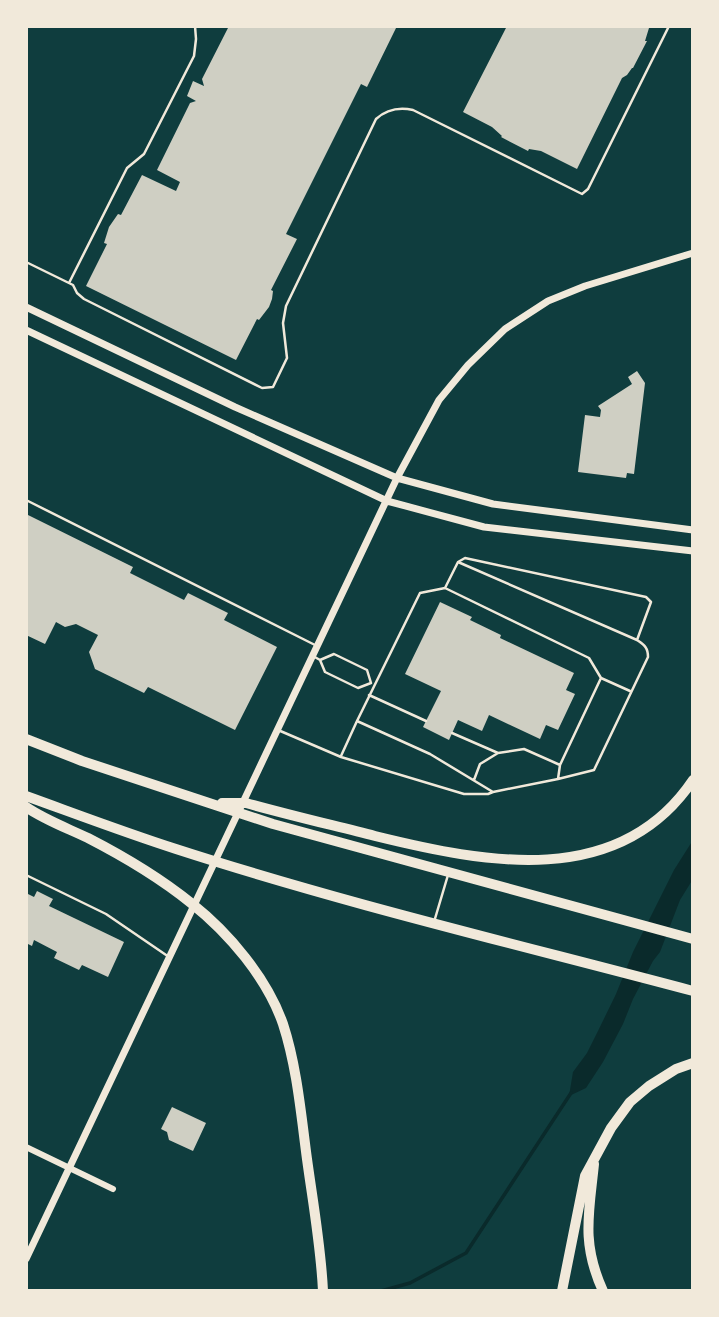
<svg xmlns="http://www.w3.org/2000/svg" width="719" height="1317" viewBox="0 0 719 1317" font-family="'Golos Text',sans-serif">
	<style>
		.water { fill: #0a2a2b }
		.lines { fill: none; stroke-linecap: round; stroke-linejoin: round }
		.stream { stroke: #0a2a2b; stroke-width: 3.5 }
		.building { fill: #cfcfc3 }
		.service { stroke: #f1e9da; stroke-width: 2.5 }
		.minor { stroke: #f1e9da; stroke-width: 6 }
		.tertiary { stroke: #f1e9da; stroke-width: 7 }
		.motorway { stroke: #f1e9da; stroke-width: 10 }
	</style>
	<rect width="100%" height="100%" fill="#0f3d3e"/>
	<path class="water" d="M693,840V879L680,900L660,952L653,961L633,999L623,1024L603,1062L586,1088L569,1096L573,1072L587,1053L598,1031L616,994L633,952L674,870Z"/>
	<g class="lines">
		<path class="stream" d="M381,1291L410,1283L466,1253L571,1093"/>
	</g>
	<path class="building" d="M229,26H397L367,87L361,84L286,234L297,239L271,290L273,291L272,299L269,307L259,320L257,319L236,360L86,286L107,244L104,243L109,227L118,214L121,215L142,175L176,191L180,182L157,170L190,103L196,101L187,96L193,81L204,86L202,79Z
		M507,26H648L649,28L645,41H647L633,68H632L627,75L622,78L577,169L541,151L529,149L528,151L501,137L502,136L492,127L463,112Z
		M637,371L645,383L634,474L627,473L626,478L578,472L585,415L600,417L601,410L598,406L632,384L628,377Z
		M26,514L133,567L130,573L184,600L188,593L228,613L224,620L277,647L235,730L148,687L144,693L95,669L89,652L98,635L76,624L65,627L56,622L45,644L26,635Z
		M440,602L472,617L470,620L501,635L500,638L574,673L566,690L575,694L558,730L546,725L540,739L489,715L482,731L458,720L449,740L423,727L441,691L405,674Z
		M37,891L53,899L49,906L124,942L108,977L82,965L79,970L54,958L57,952L34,940L32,946L26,943V893L34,897Z
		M172,1107L206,1123L193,1151L169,1140L167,1132L161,1129Z"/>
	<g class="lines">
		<path class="service" d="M26,262L73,285L77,293L84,299L262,388L273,387L287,358L283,323L286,306L376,119C387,109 399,107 413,110L582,194L588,189L669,26
			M69,283L127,168L144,154L194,56L196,39L195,26
			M26,500L317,646
			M445,588L589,658L601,678L560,765L558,779L493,792L430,754L357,721L420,593Z
			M445,588L458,562L465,558L646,597L651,602L637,640L458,562
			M313,656L320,660L325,672L358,688L371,683L367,670L334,654L320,660
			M601,678L630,691
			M369,695L426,721
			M278,730L341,757L464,794H488L493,792
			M452,733L498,753L524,749L560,765
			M341,756L357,721
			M558,779L594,770L648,657C648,647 644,645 637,640
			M474,780L480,764L498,753
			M26,875L106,914L169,957
			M434,922L448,875"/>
		<path class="minor" d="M26,1147L113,1189"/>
		<path class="tertiary" d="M26,307L235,407L397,478L493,504L693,530
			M26,330L387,501L484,527L693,551
			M26,1259L397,478L439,400L468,365L505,329L548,301L585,286L693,253"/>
		<path class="motorway" d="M26,739L82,761L273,824L693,939
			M26,796C76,814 126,833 176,849C346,904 520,945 693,991
			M222,803H246C289,815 332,825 375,836C485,863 619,890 693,780
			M26,807C45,820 67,828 88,838C123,856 160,878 191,903C229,933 267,978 283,1024C297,1067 301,1114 307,1159C313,1203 321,1247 323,1291
			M594,1164C589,1213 581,1243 603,1291
			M562,1291L585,1176L611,1128L630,1102L649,1086L676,1069L693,1063"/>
	</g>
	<rect width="719" height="1317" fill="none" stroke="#f1e9da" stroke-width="56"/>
</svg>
